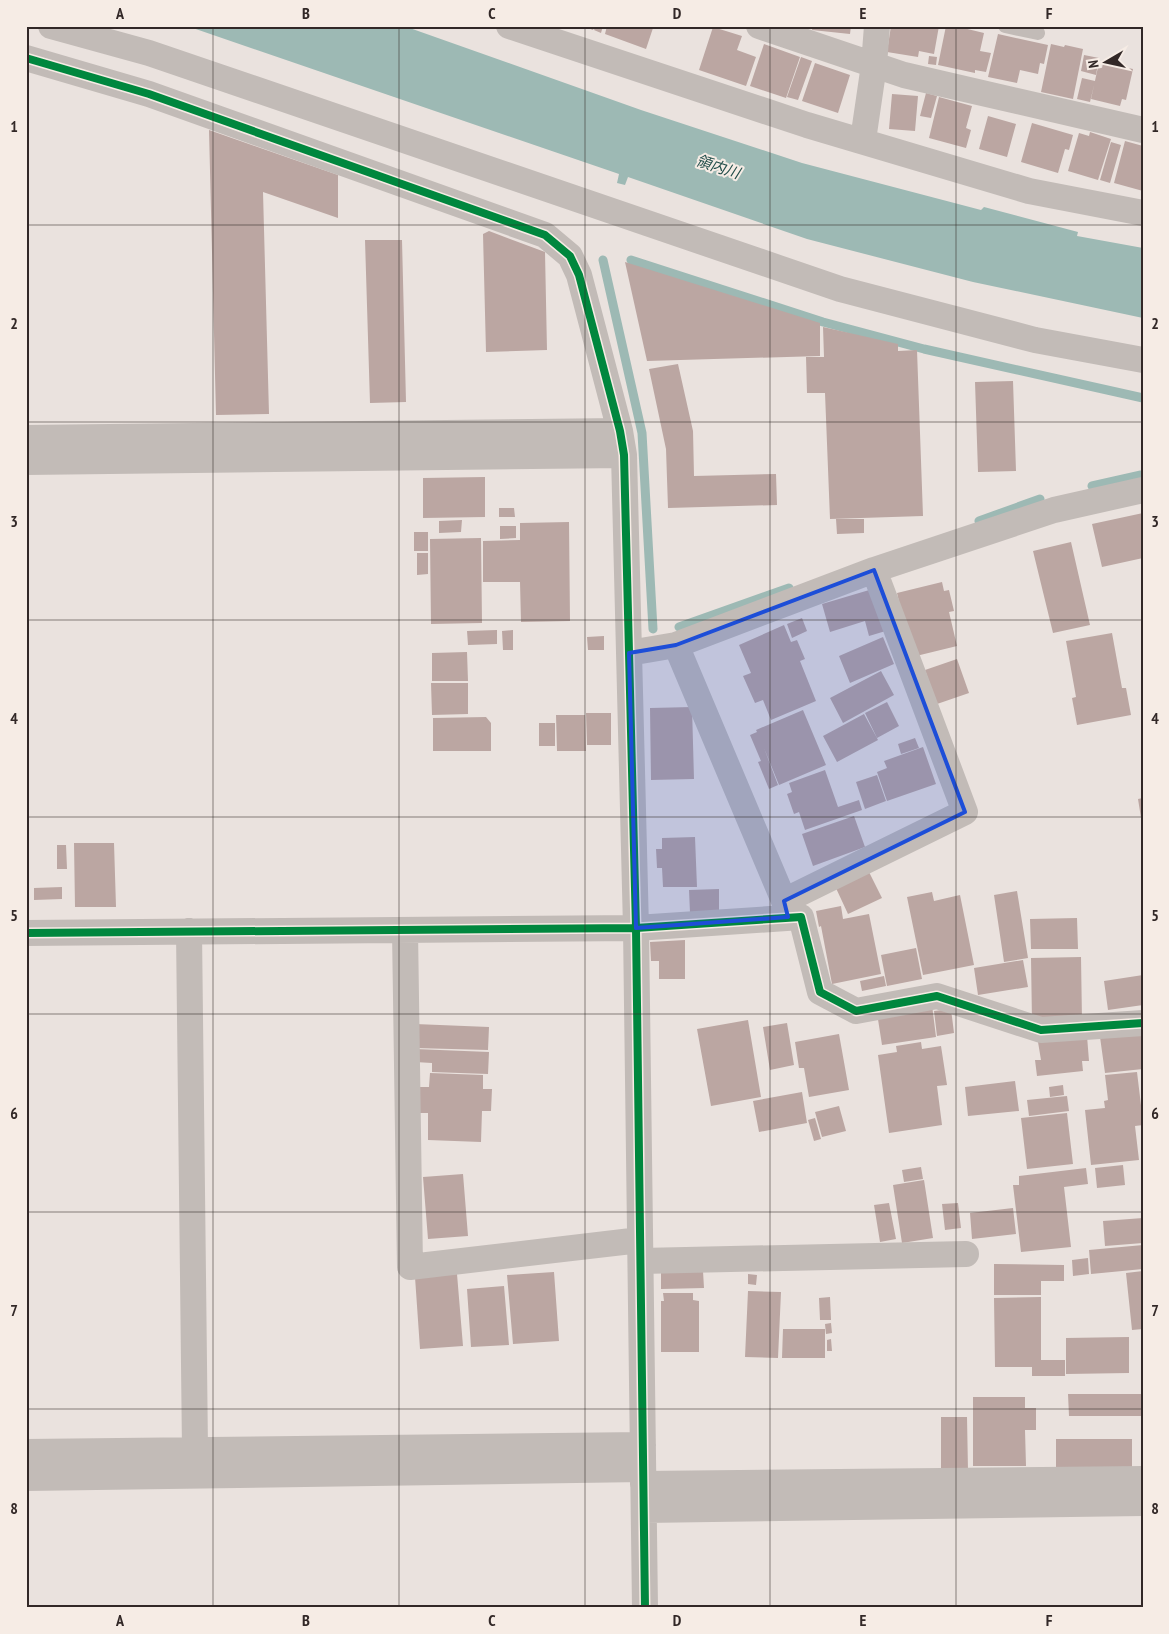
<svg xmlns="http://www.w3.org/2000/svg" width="1169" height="1634" viewBox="0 0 1169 1634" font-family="'PT Sans Narrow','Noto Sans JP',sans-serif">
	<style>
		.water { fill: #9db9b4 }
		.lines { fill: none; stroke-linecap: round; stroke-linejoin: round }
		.stream { stroke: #9db9b4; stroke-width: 9 }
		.building { fill: #bba6a2 }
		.service { stroke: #c2bbb7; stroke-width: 14 }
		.minor { stroke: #c2bbb7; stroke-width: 26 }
		.cycleway-casing { stroke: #f6ece5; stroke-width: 11 }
		.cycleway { stroke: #00873e; stroke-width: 8 }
		.marked { fill: #1d4ed8; fill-opacity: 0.2; stroke: #1d4ed8; stroke-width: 4; stroke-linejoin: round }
		.grid { fill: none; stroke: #322827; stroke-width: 1; stroke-opacity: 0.55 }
		.labels { text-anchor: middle; stroke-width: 4; stroke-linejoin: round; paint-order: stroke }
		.water-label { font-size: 15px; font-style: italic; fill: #224e4a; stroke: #f6ece5 }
		.neatline { fill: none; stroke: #322827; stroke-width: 2 }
		.grid-label { font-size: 16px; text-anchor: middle; font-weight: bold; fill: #322827 }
	</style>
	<rect width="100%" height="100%" fill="#eae2de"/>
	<path class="water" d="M187,26H404L641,110L802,163L981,210L984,207L1078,232L1077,236L1143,248V318L973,282L807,239L628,177L625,185L617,183L619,174Z"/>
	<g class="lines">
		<path class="stream" d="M603,260L642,433L653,629
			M631,260L823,322L924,349L1143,398
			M1092,486L1141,475
			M979,521L1040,499
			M679,627L789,588"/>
	</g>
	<path class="building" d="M582,26H595L593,30Z
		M596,26H603L601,33L594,30Z
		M607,26H657L656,29L653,28L646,49L605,34Z
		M813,26H851L850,34L812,30Z
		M891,26H939L934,54L919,51L918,57L887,52Z
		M946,26H955L984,33L980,51L991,53L986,72L975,70V73L938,65Z
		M713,27L742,36L737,50L756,57L746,86L699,70Z
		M998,34L1048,45L1044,64L1040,63L1038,74L1020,70L1017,83L988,77Z
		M764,44L800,57L786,98L750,86Z
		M1051,44L1064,47L1065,45L1083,49L1073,99L1041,92Z
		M1084,55L1099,58L1096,75L1081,71Z
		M929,56L937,57L936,65L928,64Z
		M801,57L812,61L798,100L787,97Z
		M815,63L850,75L838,113L802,101Z
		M1103,63L1133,69L1126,100L1122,99L1120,106L1091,99L1098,67L1102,68Z
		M1082,78L1095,81L1090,102L1077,99Z
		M926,93L937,96L931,118L920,116Z
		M892,94L918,96L915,131L889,129Z
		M939,97L972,106L966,128L971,130L966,148L929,138Z
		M988,116L1016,124L1007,157L979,149Z
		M1032,123L1073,135L1069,150L1065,149L1058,173L1021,162Z
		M209,130L338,175V218L263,192L269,414L216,415Z
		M1090,132L1111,139L1098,180L1068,171L1079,133L1089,136Z
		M1125,141L1143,146V191L1114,183Z
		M1111,142L1121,145L1110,183L1100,180Z
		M489,231L545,252L547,350L486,352L483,234Z
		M365,240H402L406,402L370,403Z
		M625,262L820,323V356L647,361Z
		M823,327L898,344V351L917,350L923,516L830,519L825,393H807L806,357H824Z
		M678,364L693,431L694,476L776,474L777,505L668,508L666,449L649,369Z
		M1013,381L1016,471L978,472L975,382Z
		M485,477V517L423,518V478Z
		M499,508H514L515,517H499Z
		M1143,513V558L1102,567L1092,524Z
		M836,519H864V533L837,534Z
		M462,520L461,532L439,533V521Z
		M569,522L570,621L521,622L520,582H483V541L520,540V523Z
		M500,526H516V538L500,539Z
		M414,532H428V551H414Z
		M481,538L482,623L431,624L430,539Z
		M1071,542L1090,625L1053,633L1033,551Z
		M417,553H428V574L417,575Z
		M942,582L944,591L949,590L954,611L949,612L957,646L912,657L897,593Z
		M876,588L889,630L869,636L865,621L830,632L822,604Z
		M802,618L807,631L792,638L787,624Z
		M784,625L791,642L797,640L805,659L800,661L816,701L771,720L763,700L755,703L743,676L751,673L739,645Z
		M497,630V644L468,645L467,631Z
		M513,630V650H503L502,631Z
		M1112,633L1122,688H1126L1131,715L1077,725L1072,698L1076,697L1066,641Z
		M604,636V650H588L587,637Z
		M883,637L894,664L850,683L839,656Z
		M467,652L468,681H432V653Z
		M957,659L969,693L937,704L925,670Z
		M881,671L894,695L843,723L830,698Z
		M431,683H468V714L432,715Z
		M887,702L899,726L877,738L865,713Z
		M692,707L694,779L651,780L650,708Z
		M803,710L826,765L779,785L764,748L778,785L769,789L758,762L761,761L750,735L757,732L756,730Z
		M586,713H611V745H587Z
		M864,714L878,740L837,762L823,736Z
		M556,715H585L586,751H557Z
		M486,717L491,723V751H433V718Z
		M539,723H555V746H539Z
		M915,738L919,748L901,754L898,744Z
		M923,747L936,784L887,801L877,772L887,768L884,761Z
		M825,770L838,807L859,800L862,810L805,830L799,812L794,814L787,794L792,792L789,783Z
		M877,775L886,801L865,809L856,782Z
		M1143,798V824H1142L1138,799Z
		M854,816L865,847L813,866L802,834Z
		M695,837L697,887H663L662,868H657L656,849H662V838Z
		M74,843H114L116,907H75Z
		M57,845H66L67,869H57Z
		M868,870L882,898L848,914L835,886Z
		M62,887V899L34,900V888Z
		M719,889V913H690L689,890Z
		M1017,891L1028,958L1004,962L994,895Z
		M932,892L934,901L960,895L974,965L923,975L907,897Z
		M841,906L843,919L869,914L881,974L832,984L821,926L819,927L816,911Z
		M1077,918L1078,949H1031L1030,919Z
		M685,940V979H659V961H651L650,942Z
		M916,948L922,979L887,986L881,955Z
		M1081,957L1082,1020L1032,1021L1031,958Z
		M1023,960L1028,987L978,995L974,968Z
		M1143,975V1005L1108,1010L1104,981Z
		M884,976L886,986L862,991L860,981Z
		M932,1005L936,1037L882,1045L877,1013Z
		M951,1009L954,1033L937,1036L934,1011Z
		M748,1020L761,1097L711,1106L697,1029Z
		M787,1023L794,1065L770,1070L763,1027Z
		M415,1024L489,1027L488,1050L415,1048Z
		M1143,1032V1069L1105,1073L1100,1037Z
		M839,1034L849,1090L809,1097L804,1068H799L795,1042Z
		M1087,1036L1089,1061H1082L1083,1071L1037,1076L1035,1060H1041L1038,1042Z
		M921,1042L922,1049L941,1046L947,1085L937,1086L942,1125L889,1133L878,1055L897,1052L896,1046Z
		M415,1049L489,1052L488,1074L432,1072V1063L415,1062Z
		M1137,1072L1143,1122V1125L1135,1126L1139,1160L1091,1165L1085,1110L1105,1108L1104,1101L1108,1100L1105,1075Z
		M430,1073L483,1075V1089H492L491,1111H482L481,1142L428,1140V1113H419L420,1087H429Z
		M1015,1081L1019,1111L968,1116L965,1087Z
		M1063,1085L1064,1095L1050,1097L1049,1087Z
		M802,1092L807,1123L759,1132L753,1101Z
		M1067,1096L1069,1111L1029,1116L1027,1100Z
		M839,1106L846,1131L822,1137L815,1112Z
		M1067,1113L1073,1164L1027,1169L1021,1118Z
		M815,1118L821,1139L814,1141L808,1120Z
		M1123,1165L1125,1185L1097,1188L1095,1168Z
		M921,1167L923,1179L904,1182L902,1170Z
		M1086,1168L1088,1184L1064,1187L1071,1247L1021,1252L1013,1185H1019V1176Z
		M463,1174L468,1236L428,1239L423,1177Z
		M924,1180L933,1238L902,1243L893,1185Z
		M889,1203L896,1239L880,1242L874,1205Z
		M958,1203L961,1228L945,1230L942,1204Z
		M1013,1208L1016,1234L972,1239L970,1213Z
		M1143,1218V1243L1105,1246L1103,1221Z
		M1143,1245V1269L1091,1274L1089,1250Z
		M1088,1258L1089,1274L1073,1276L1072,1260Z
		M994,1264L1064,1265V1281H1041V1295H994Z
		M661,1271H703L704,1288L661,1289Z
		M1143,1271V1329L1132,1330L1126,1273Z
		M554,1272L559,1341L513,1344L507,1275Z
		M457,1274L463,1346L420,1349L415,1277Z
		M748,1274L757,1275L756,1285L748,1284Z
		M504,1286L509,1345L471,1347L467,1289Z
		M748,1291L781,1292L778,1358L745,1357Z
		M663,1293H693V1300L699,1301V1352H661V1301H664Z
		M830,1297L831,1320H820L819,1298Z
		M1041,1297V1360H1065V1376H1032V1367H995L994,1298Z
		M831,1323L832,1333L826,1334L825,1324Z
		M783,1329H825V1358H782Z
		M1129,1337V1373L1066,1374V1338Z
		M831,1339L832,1351H827V1340Z
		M1068,1394H1143V1416H1069Z
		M973,1397H1025V1408H1036V1430H1025L1026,1466H973Z
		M941,1417H967L968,1471H941Z
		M1056,1439H1132V1467H1056Z"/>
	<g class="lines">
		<path class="service" d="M1005,26L1038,33"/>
		<path class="minor" d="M51,26L149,53L840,289L1035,340L1143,360
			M509,26L807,125L1029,191L1143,213
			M759,26L904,75L1143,130
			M26,58L149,94L545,235L570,256L579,275L620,431L624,455L636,928L645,1608
			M863,140L874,65L877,26
			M26,438L620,431
			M26,462L624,455
			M676,645L784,901L788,917
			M629,653L676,645L874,570L1054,510L1143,490
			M784,901L965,812L874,570
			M405,930L410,1267L640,1240
			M189,931L195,1450
			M26,933L636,928L801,917L820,992L856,1011L937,996L1041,1030L1143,1023
			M641,1261L966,1254
			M26,1452L643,1445
			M26,1478L643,1469
			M643,1484L1143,1479
			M644,1510L1143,1503"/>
		<defs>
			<path id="cycleway" d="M26,58L149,94L545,235L570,256L579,275L620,431L624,455L636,928L645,1608
				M26,933L636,928L801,917L820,992L856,1011L937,996L1041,1030L1143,1023"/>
		</defs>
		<use href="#cycleway" class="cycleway-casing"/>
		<use href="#cycleway" class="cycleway"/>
	</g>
	<path class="marked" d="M874,570L965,812L784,901L788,917L636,928L629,653L676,645Z"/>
	<path class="grid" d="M213,26V1608M399,26V1608M585,26V1608M770,26V1608M956,26V1608M26,225H1143M26,422H1143M26,620H1143M26,817H1143M26,1014H1143M26,1212H1143M26,1409H1143"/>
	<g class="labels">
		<g class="water-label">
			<text transform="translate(718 167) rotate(18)" y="5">領内川</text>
		</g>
	</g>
	<rect width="1169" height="1634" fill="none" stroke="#f6ece5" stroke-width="55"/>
	<g transform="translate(1106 62) rotate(261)" stroke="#f6ece5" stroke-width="4" paint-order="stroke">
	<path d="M0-4L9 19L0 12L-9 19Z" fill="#322827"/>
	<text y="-8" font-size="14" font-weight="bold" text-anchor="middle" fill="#322827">N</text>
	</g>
	<rect x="28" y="28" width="1114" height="1578" class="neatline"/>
	<g class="grid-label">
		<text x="120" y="19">A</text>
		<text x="306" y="19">B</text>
		<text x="492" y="19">C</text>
		<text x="677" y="19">D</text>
		<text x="863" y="19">E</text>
		<text x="1049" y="19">F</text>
		<text x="14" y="132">1</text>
		<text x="1155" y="132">1</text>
		<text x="14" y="329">2</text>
		<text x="1155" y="329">2</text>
		<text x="14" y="527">3</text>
		<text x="1155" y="527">3</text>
		<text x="14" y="724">4</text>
		<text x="1155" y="724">4</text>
		<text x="14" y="921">5</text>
		<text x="1155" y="921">5</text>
		<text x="14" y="1119">6</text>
		<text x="1155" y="1119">6</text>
		<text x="14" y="1316">7</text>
		<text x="1155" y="1316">7</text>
		<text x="14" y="1514">8</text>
		<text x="1155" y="1514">8</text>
		<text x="120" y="1626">A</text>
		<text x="306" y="1626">B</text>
		<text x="492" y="1626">C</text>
		<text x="677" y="1626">D</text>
		<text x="863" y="1626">E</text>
		<text x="1049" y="1626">F</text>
	</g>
</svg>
